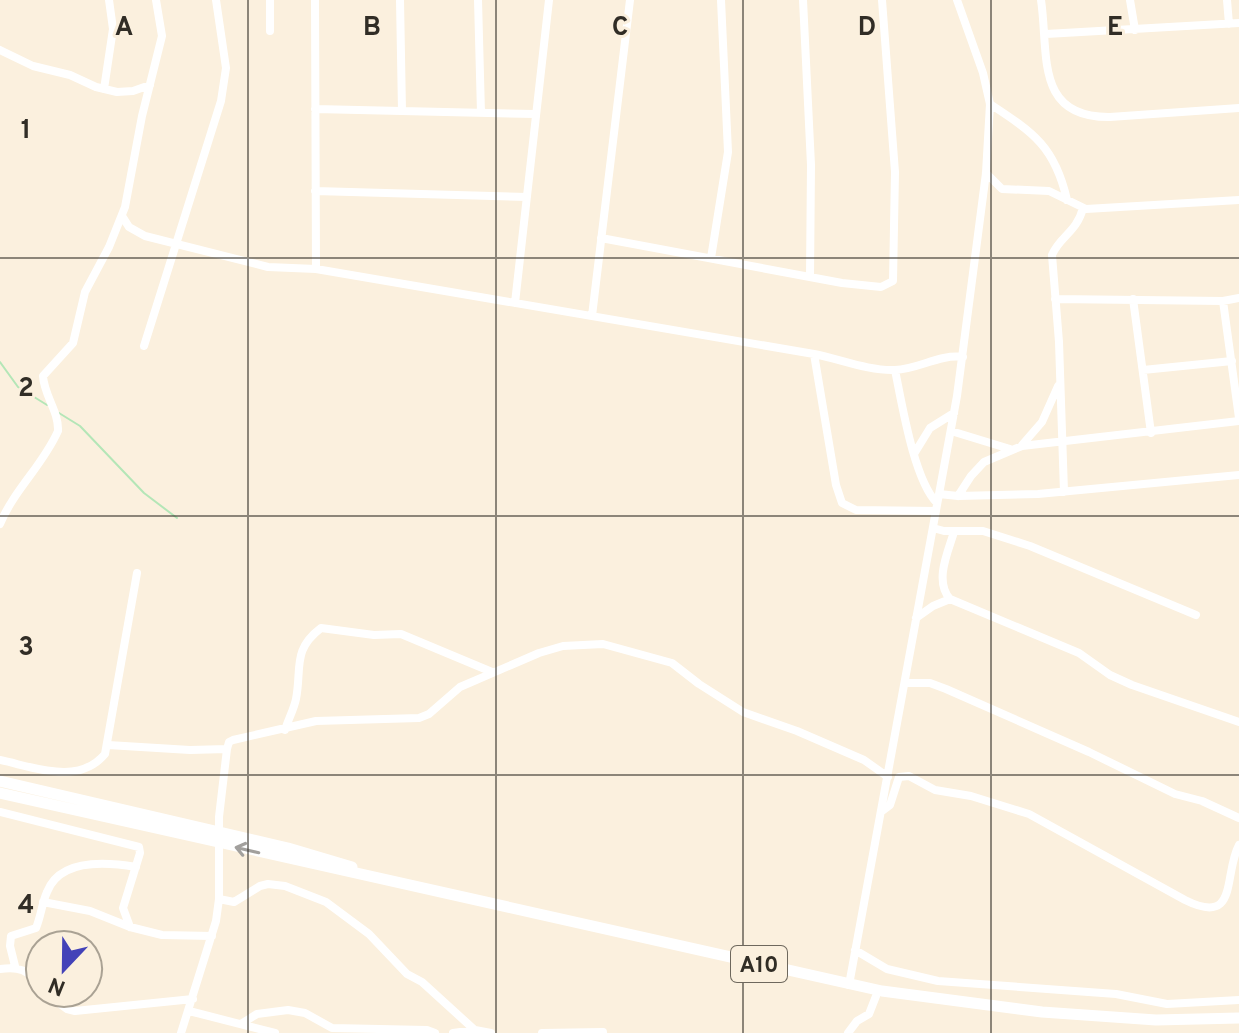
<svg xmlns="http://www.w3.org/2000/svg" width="1239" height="1033" viewBox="0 0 1239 1033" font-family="Overpass,sans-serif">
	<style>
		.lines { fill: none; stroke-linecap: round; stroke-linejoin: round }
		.stream { stroke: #b4e6b7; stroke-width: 2 }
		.minor { stroke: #fff; stroke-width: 8 }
		.major { stroke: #fff; stroke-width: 11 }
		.oneway { stroke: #a2a09d }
		.grid { fill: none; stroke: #312d26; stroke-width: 2; stroke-opacity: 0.55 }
		.labels { text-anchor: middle; stroke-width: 6; stroke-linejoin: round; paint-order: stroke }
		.shield { fill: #fbf0de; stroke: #6e685d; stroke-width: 2 }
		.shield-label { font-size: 22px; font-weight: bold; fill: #312d26 }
		.grid-label { font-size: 26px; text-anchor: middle; font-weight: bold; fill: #312d26; stroke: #fbf0de; stroke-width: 6; stroke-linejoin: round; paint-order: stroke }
	</style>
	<rect width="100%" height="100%" fill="#fbf0de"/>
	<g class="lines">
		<path class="stream" d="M0,362L18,387L47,405
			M59,413L80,426L144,493L177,518"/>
		<path class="minor" d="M315,0L316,269
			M400,0L402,111
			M478,0L481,113
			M803,0L811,165L810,277
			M1041,0C1049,53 1034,118 1110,117L1239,108
			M1130,0L1135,30
			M1227,0L1229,24
			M270,31V0
			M1046,34L1239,23
			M0,50L33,66L70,75L96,87L117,92L133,91L150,85
			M104,89L113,29L109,0
			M990,104C1034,133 1055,147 1067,200
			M315,109L535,114
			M986,173L1002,189L1049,191L1086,209L1239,200
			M315,191L527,197
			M122,216L129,227L145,236L268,267L316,269L814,354
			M601,238L842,283L881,287L893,281L895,172L882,0
			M711,258L728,152L721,0
			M1055,299L1223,301L1239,298
			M1133,299L1151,433
			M1223,301L1239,418
			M515,303L549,0
			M592,316L630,0
			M144,346L221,101L226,68L216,0
			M895,370C902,404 914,480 937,503
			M1143,370L1232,361
			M951,431L1010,449
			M1022,445L1042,422L1058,386
			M914,454L930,428L954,413
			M1064,492L1059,342L1052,255C1059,237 1077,232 1083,208
			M939,494L958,496L1038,494L1239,475
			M958,496L971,476L984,462L1022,446L1239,421
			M936,511L856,510L842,503L836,485L814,354C840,359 868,371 895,370C919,369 939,354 963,357
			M0,524C14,490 43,465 58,431C59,412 44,395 43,376L73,343L85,292L109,247L125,207L142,116L162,36L156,0
			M933,528L944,531H983L1030,546L1196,615
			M954,532C948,552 934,581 950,599L1079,653L1110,675L1132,685L1239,722
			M916,618L933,606L950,599
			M905,683H930L946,689L1089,752L1175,794L1202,801L1239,818
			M285,730C288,720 294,709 296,699C302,668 292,650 321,628L374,635L401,634L492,672
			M108,745L190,750L227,749
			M0,760C34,767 78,786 105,754L137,573
			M882,811L890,805L899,777L909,776L935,790L971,796L1029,814L1185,900C1239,927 1223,875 1239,845
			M0,812L139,847L140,853L123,908L130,927
			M219,899L234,902L260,886L268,884L285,886L326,902L369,934L407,974L422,982L478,1033
			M43,902L90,911L130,927L162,935L212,936
			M855,950L887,969L938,981L1116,994L1167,1004L1239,1000
			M15,966L10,946L11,936L36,928C41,916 42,903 47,892C60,858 107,862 136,867
			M0,969C19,966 28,970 40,986
			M849,985L957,396L986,173L990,104L983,73L957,0
			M45,993L67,1009L75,1011L193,999
			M189,1011L275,1033
			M241,1024L257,1014L288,1010L305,1013L332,1028L427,1030L435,1033
			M181,1033L216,921L219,899V817L227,749L229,742L233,740L316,721L419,718L429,714L460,687L539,653L563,646L603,644L672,663L699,684L743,712L797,731L864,760L888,777
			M453,1033L475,1030L491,1033
			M542,1033L603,1032
			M848,1033L857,1021L869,1014L878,991"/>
		<path class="major" d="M0,781L288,848L352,867
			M0,793L882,991L1042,1012L1156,1020L1239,1018"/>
	</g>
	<defs><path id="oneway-shaft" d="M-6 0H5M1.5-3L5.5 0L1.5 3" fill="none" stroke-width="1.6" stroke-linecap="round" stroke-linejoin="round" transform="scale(2)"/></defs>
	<use class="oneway" href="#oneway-shaft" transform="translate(247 850) rotate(-167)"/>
	<path class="grid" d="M248,0V1033M496,0V1033M743,0V1033M991,0V1033M0,258H1239M0,516H1239M0,775H1239"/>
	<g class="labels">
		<rect class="shield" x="731" y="946" width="56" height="36" rx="6"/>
		<g class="shield-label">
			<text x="759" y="972">A10</text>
		</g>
	</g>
	<g class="grid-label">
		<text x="124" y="35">A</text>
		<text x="372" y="35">B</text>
		<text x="620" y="35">C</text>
		<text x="867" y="35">D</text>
		<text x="1115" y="35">E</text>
		<text x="26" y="138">1</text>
		<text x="26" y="396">2</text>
		<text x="26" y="655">3</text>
		<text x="26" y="913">4</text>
	</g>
	<g transform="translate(64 969) rotate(202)"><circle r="38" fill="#fbf0de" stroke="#aaa294" stroke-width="2"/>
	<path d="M0-6L14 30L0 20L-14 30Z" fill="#4342b8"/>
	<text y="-12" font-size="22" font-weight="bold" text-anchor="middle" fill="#312d26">N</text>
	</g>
</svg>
